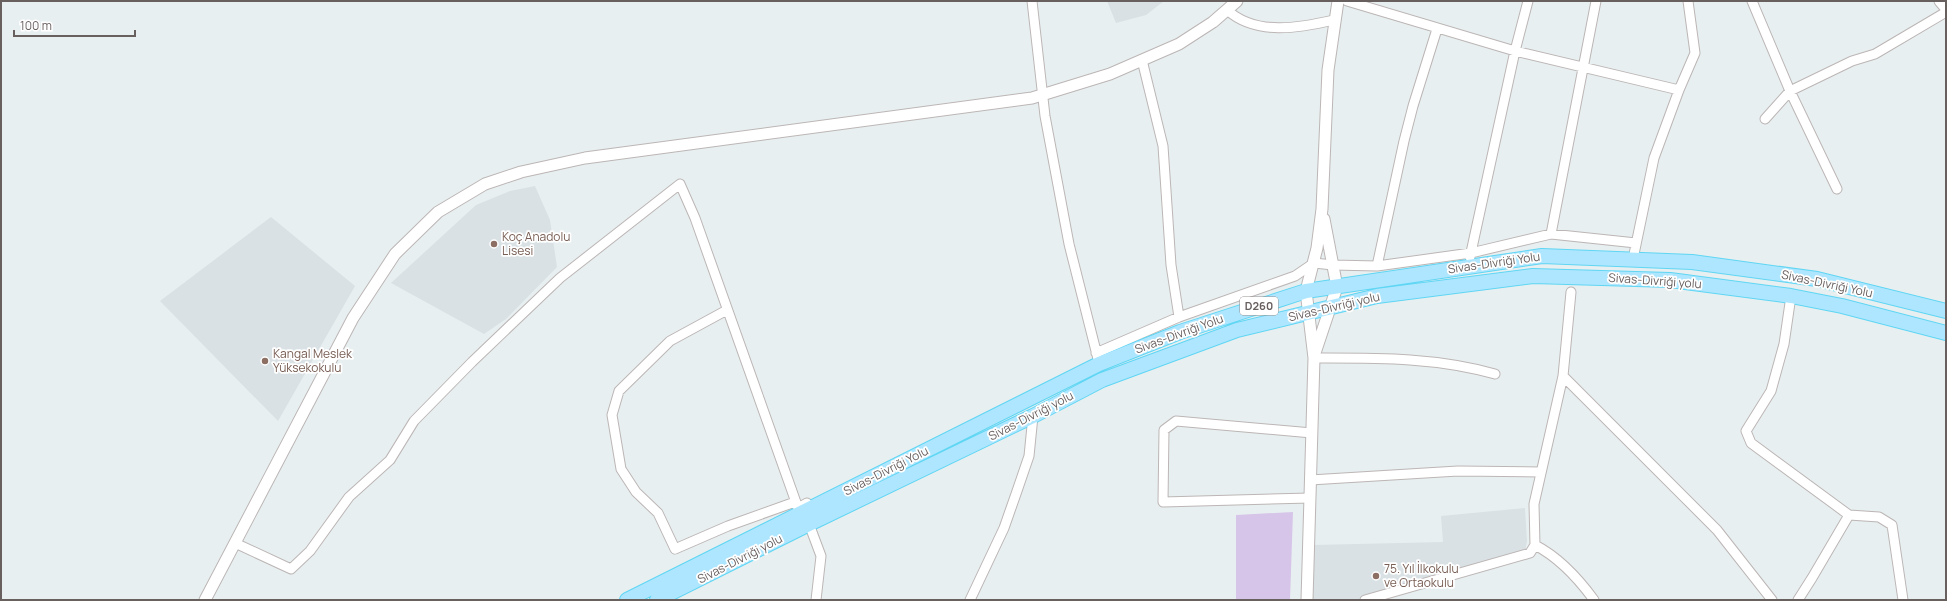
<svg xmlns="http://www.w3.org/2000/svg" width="1947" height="601" viewBox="0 0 1947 601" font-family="Manrope,sans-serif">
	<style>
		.education { fill: #d9e1e4 }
		.green { fill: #d6c5e8 }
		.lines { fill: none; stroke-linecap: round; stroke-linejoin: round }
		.minor-casing { stroke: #bcb6b5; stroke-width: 11 }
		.tertiary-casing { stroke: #bcb6b5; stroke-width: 13 }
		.primary-casing { stroke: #5fd6f3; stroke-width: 16 }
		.minor { stroke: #fff; stroke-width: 9 }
		.tertiary { stroke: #fff; stroke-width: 11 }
		.primary { stroke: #afe6ff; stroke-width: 14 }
		.education-dot { fill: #8d6e63; stroke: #fff; stroke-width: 1.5 }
		.labels { text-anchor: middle; stroke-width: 3.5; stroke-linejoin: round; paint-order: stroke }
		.shield { fill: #fff; stroke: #958f8f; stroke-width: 1 }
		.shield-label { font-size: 11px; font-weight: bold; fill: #685f5f }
		.education-label { font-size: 12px; fill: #785e54; stroke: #fff; text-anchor: start }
		.street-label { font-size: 12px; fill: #685f5f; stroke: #fff }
	</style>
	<rect width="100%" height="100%" fill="#e8eff1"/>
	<path class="education" d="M1107,1H1164L1146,15L1116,23Z
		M535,186L550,220L557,267L506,319L484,334L391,283L476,205L510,191Z
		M271,217L355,286L278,421L160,301Z
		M1525,508L1527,541L1525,552L1355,600H1313V545L1443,542L1441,516Z"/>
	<path class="green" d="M1293,512L1290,600H1236V515Z"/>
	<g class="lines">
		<defs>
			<path id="minor" d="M1032,1L1045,116L1069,244L1098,359
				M1347,1L1515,51L1679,90
				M1752,1L1790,91L1837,189
				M1227,10C1256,36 1299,28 1334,20
				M1142,60L1163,146L1171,265L1179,317
				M1765,119L1790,91L1852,61L1875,54L1946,12
				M1551,234L1596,1
				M1470,257L1515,51L1528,1
				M1633,259L1654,158L1679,90L1695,53L1688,1
				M1377,266L1404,141L1413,106L1437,29
				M1791,296L1784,344L1771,391L1746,431L1751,443L1849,515L1879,517L1892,525L1903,600
				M727,310L670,341L619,391L612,415L621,469L636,492L658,513L675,549L728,526L795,502
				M1096,353L1179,317L1295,276L1314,263L1333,265L1377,266L1471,253L1551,234L1636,243
				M1314,358C1376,358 1435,357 1495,374
				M1563,376L1717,530L1772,600
				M1310,480L1458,471L1541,472
				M1310,498L1163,502L1164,430L1176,421L1312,433
				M809,524L821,556L816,600
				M235,543L291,569L310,551L349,497L390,460L414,421L472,362L560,278L680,184L695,218L798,508L807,503
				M1535,545C1560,558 1578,578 1594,600
				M970,600L1004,528L1017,491L1029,456L1033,416
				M1365,600L1530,553L1535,545L1534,504L1563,376L1571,292
				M1798,600L1812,578L1849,515"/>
			<path id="tertiary" d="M1940,1L1946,8
				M1315,353L1337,287L1324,219
				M205,600L353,318L395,254L438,212L485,184L521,172L585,158L1032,98L1110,74L1179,44L1213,22L1237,1
				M1307,600L1314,358L1306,291L1317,248L1322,209L1328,70L1338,1"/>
			<path id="primary" d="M627,600L1099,364L1180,332L1306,291L1542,256L1692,262L1817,279L1946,311
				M657,600L809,524L1033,416L1102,380L1237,330L1377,296L1533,276L1670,280L1791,296L1842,306L1946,333"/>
		</defs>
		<use href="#minor" class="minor-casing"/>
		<use href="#tertiary" class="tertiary-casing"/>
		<use href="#primary" class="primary-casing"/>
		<use href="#minor" class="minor"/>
		<use href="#tertiary" class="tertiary"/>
		<use href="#primary" class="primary"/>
	</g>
	<g class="education-dot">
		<circle cx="494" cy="244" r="4"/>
		<circle cx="265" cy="361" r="4"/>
		<circle cx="1376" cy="576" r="4"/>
	</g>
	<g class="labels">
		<rect class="shield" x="1240" y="297" width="38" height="18" rx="3"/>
		<g class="shield-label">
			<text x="1259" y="310">D260</text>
		</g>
		<g class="education-label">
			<text x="502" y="241">Koç Anadolu<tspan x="502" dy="14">Lisesi</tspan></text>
			<text x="273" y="358">Kangal Meslek<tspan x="273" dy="14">Yüksekokulu</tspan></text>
			<text x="1384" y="573">75. Yıl İlkokulu<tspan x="1384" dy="14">ve Ortaokulu</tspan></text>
		</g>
		<g class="street-label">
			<text transform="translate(1494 263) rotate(-8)" y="4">Sivas-Divriği Yolu</text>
			<text transform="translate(1655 281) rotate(4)" y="4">Sivas-Divriği yolu</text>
			<text transform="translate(1827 284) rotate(12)" y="4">Sivas-Divriği Yolu</text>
			<text transform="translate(1334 307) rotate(-13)" y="4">Sivas-Divriği yolu</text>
			<text transform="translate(1179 334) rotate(-20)" y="4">Sivas-Divriği Yolu</text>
			<text transform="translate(1031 416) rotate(-27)" y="4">Sivas-Divriği yolu</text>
			<text transform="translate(886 471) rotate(-27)" y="4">Sivas-Divriği Yolu</text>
			<text transform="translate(740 559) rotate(-27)" y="4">Sivas-Divriği yolu</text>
		</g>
	</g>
	<rect width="1947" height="601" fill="none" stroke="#685f5f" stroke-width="4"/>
	<path d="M14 30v6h121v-6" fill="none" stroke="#685f5f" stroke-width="2"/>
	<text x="20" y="30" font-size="12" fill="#685f5f" stroke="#ffffff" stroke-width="3" paint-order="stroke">100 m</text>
</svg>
